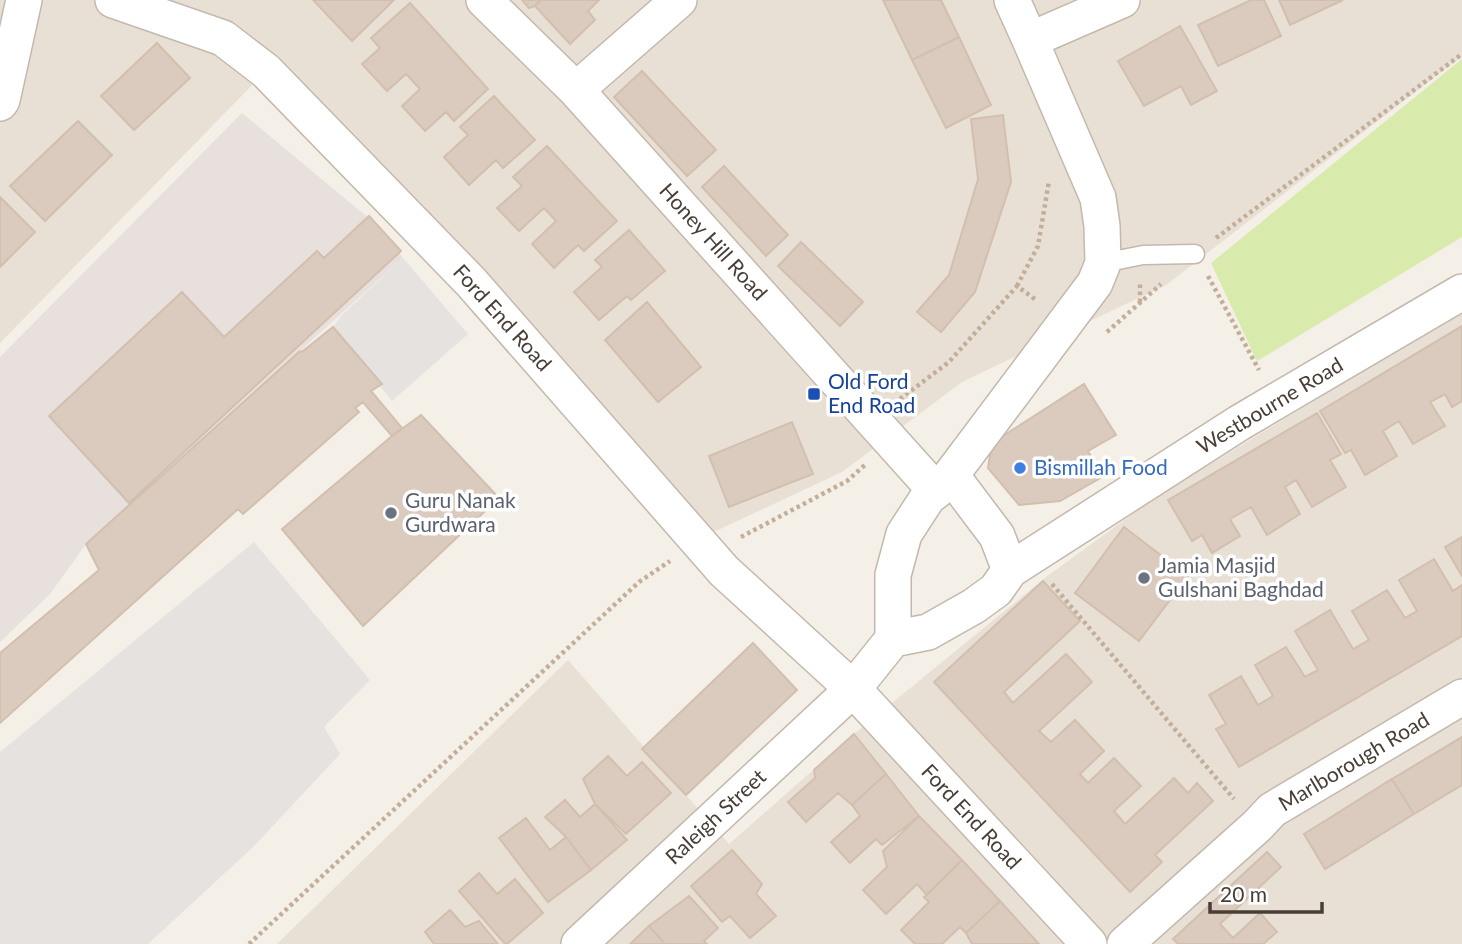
<svg xmlns="http://www.w3.org/2000/svg" width="1462" height="944" viewBox="0 0 1462 944" font-family="Lato,sans-serif">
	<style>
		.residential { fill: #e9e0d5 }
		.industrial { fill: #e7e0dc }
		.green { fill: #d8ebad }
		.parking { fill: #e5e2df }
		.building { fill: #dacbbe; stroke: #d2bfae; stroke-width: 2 }
		.lines { fill: none; stroke-linecap: round; stroke-linejoin: round }
		.lane-casing { stroke: #c4b8ac; stroke-width: 21 }
		.street-casing { stroke: #c4b8ac; stroke-width: 38 }
		.path { stroke: #c3af99; stroke-width: 4.5; stroke-dasharray: 3.5 3.5; stroke-linecap: butt }
		.lane { stroke: #fff; stroke-width: 18 }
		.street { stroke: #fff; stroke-width: 35 }
		.transit-dot { fill: #1a4fb4; stroke: #fff; stroke-width: 2.5 }
		.shop-dot { fill: #3f7fe0; stroke: #fff; stroke-width: 2.5 }
		.worship-dot { fill: #6b7280; stroke: #fff; stroke-width: 2.5 }
		.labels { text-anchor: middle; stroke-width: 7; stroke-linejoin: round; paint-order: stroke }
		.street-label { font-size: 21px; fill: #483e35; stroke: #fff }
		.transit-label { font-size: 21px; fill: #164399; stroke: #fff; text-anchor: start }
		.shop-label { font-size: 21px; fill: #366cbe; stroke: #fff; text-anchor: start }
		.worship-label { font-size: 21px; fill: #5b616d; stroke: #fff; text-anchor: start }
	</style>
	<rect width="100%" height="100%" fill="#f4efe7"/>
	<path class="residential" d="M0,0H1462V56L1166,285L962,382L842,472L716,531L689,523L266,71L0,343Z
		M1462,311V944H277L568,660L729,844L854,734L1046,577L1156,497Z"/>
	<path class="industrial" d="M242,113L377,225L403,258L86,544L50,594L0,642V357Z"/>
	<path class="green" d="M1462,59V237L1257,361L1211,263Z"/>
	<path class="parking" d="M403,258L468,334L392,401L333,327L342,315Z
		M254,542L370,680L324,727L340,754L253,847L148,944H0V752Z"/>
	<path class="building" d="M313,0H394L352,41Z
		M522,0H540L535,6L529,8Z
		M541,0H599L588,11L595,20L570,44L535,6Z
		M883,0H941L959,37L912,60Z
		M1251,0H1264L1281,36L1218,66L1198,25Z
		M1279,0H1343L1290,25Z
		M410,3L488,89L454,121L446,112L425,131L402,106L420,89L406,74L387,91L362,64L380,48L371,38Z
		M1180,26L1217,91L1191,105L1181,86L1144,106L1118,61Z
		M959,37L991,105L946,128L912,60Z
		M157,43L190,78L134,130L101,96Z
		M642,71L716,150L687,176L614,97Z
		M494,96L535,140L503,168L496,160L469,185L444,157L468,135L460,127Z
		M1003,115L1011,182L975,292L941,332L917,312L949,275L978,179L971,119Z
		M78,121L112,155L45,221L10,186Z
		M547,146L617,221L584,251L578,245L554,268L532,244L556,221L544,208L519,231L497,208L522,186L513,177Z
		M724,166L788,235L766,256L702,187Z
		M0,197L35,232L0,267Z
		M369,216L401,251L129,503L49,416L182,292L224,337L317,251L324,258Z
		M629,230L665,271L631,300L627,296L599,320L574,292L602,267L595,260Z
		M801,242L863,302L840,326L778,266Z
		M647,302L701,367L658,402L605,340Z
		M1462,326V401L1452,407L1445,394L1430,402L1445,426L1413,444L1399,421L1383,431L1397,456L1365,475L1351,450L1345,453L1320,411Z
		M333,327L382,384L371,391L402,428L392,436L363,402L355,408L359,412L243,514L238,509L0,723V653L99,570L86,544L299,352L303,351Z
		M1084,384L1116,435L1088,451L1102,477L1060,501L1019,505L988,468L992,443Z
		M1317,413L1341,454L1330,460L1346,487L1312,507L1296,480L1285,487L1300,514L1267,535L1251,507L1230,519L1240,536L1212,553L1202,535L1192,541L1168,500Z
		M421,415L499,498L363,626L282,529L392,436Z
		M792,422L813,474L729,507L709,456Z
		M1124,527L1188,576L1139,641L1075,593Z
		M1462,537V576L1445,547Z
		M1434,559L1453,591L1462,585V636L1239,767L1216,729L1226,724L1209,695L1241,676L1258,705L1273,696L1255,665L1286,647L1305,677L1318,670L1295,631L1330,610L1353,649L1369,640L1352,611L1387,590L1405,618L1417,611L1399,580Z
		M1043,581L1080,621L1004,692L1013,703L1066,654L1092,682L1039,731L1051,742L1075,720L1104,751L1080,774L1088,783L1114,758L1141,786L1114,811L1125,824L1174,778L1188,793L1197,783L1213,801L1155,855L1162,862L1130,892L934,682Z
		M753,643L797,690L686,795L642,749Z
		M854,734L886,774L852,805L838,793L806,822L788,802L815,778L814,770Z
		M1462,737V785L1414,814L1392,779Z
		M608,756L627,776L642,762L671,793L626,834L595,804L583,779Z
		M886,774L919,816L882,845L876,839L850,863L831,842L860,816L852,805Z
		M1392,779L1414,814L1325,869L1304,834Z
		M565,800L580,817L595,804L627,840L591,870L566,837L545,817Z
		M919,816L962,860L927,895L917,884L886,914L863,890L887,867L883,851Z
		M526,818L550,850L566,837L591,870L548,902L499,838Z
		M732,850L762,884L756,894L776,916L750,938L730,916L722,922L691,886Z
		M1267,852L1281,867L1220,924L1233,938L1260,913L1277,932L1263,944H1178L1173,939Z
		M962,860L1000,901L966,933L960,927L942,944H915L901,930L929,902L924,897Z
		M479,873L497,894L515,879L543,913L507,944H505L459,891Z
		M689,896L718,928L704,941L707,944H665L649,926Z
		M1000,901L1039,944H972L966,933Z
		M450,910L465,927L479,921L498,944H434L425,932Z
		M649,926L665,944H630Z"/>
	<g class="lines">
		<defs>
			<path id="lane" d="M1103,263L1143,255L1195,254"/>
			<path id="street" d="M113,0L223,38L266,71L471,282L724,571L853,689L579,944
				M484,0L576,90L936,491
				M1030,40L1122,0
				M576,90L679,0
				M0,103L2,100L24,0
				M951,475L997,536L1010,570
				M893,639V575L904,534L928,497L936,491L951,475L1095,283L1103,263L1102,226L1098,198L1030,40L1012,0
				M893,639L928,632L974,606L996,590L1010,570L1239,423L1462,292
				M893,639L853,689L1089,944
				M1125,944L1257,826L1272,810L1462,697"/>
		</defs>
		<use href="#lane" class="lane-casing"/>
		<use href="#street" class="street-casing"/>
		<path class="path" d="M1216,238L1462,54
			M1208,276L1259,370
			M1017,286L1038,246L1049,181
			M1140,302V283
			M1107,332L1161,284
			M900,399L949,362L1017,286L1036,300
			M741,537L847,481L866,464
			M1052,584L1234,799
			M249,944L639,582L670,561"/>
		<use href="#lane" class="lane"/>
		<use href="#street" class="street"/>
	</g>
	<rect class="transit-dot" x="807" y="387" width="14" height="14" rx="3.5"/>
	<circle class="shop-dot" cx="1020" cy="468" r="7"/>
	<g class="worship-dot">
		<circle cx="391" cy="513" r="7"/>
		<circle cx="1144" cy="578" r="7"/>
	</g>
	<g class="labels">
		<g class="street-label">
			<text transform="translate(713 242) rotate(48)" y="7">Honey Hill Road</text>
			<text transform="translate(502 318) rotate(48)" y="7">Ford End Road</text>
			<text transform="translate(1270 406) rotate(-31)" y="7">Westbourne Road</text>
			<text transform="translate(1354 762) rotate(-31)" y="7">Marlborough Road</text>
			<text transform="translate(716 817) rotate(-43)" y="7">Raleigh Street</text>
			<text transform="translate(971 817) rotate(47)" y="7">Ford End Road</text>
		</g>
		<g class="transit-label">
			<text x="828" y="389">Old Ford<tspan x="828" dy="24">End Road</tspan></text>
		</g>
		<g class="shop-label">
			<text x="1034" y="475">Bismillah Food</text>
		</g>
		<g class="worship-label">
			<text x="405" y="508">Guru Nanak<tspan x="405" dy="24">Gurdwara</tspan></text>
			<text x="1158" y="573">Jamia Masjid<tspan x="1158" dy="24">Gulshani Baghdad</tspan></text>
		</g>
	</g>
	<path d="M1210 902v10h112v-10" fill="none" stroke="#483e35" stroke-width="3.5"/>
	<text x="1220" y="902" font-size="21" fill="#483e35" stroke="#ffffff" stroke-width="5" paint-order="stroke">20 m</text>
</svg>
